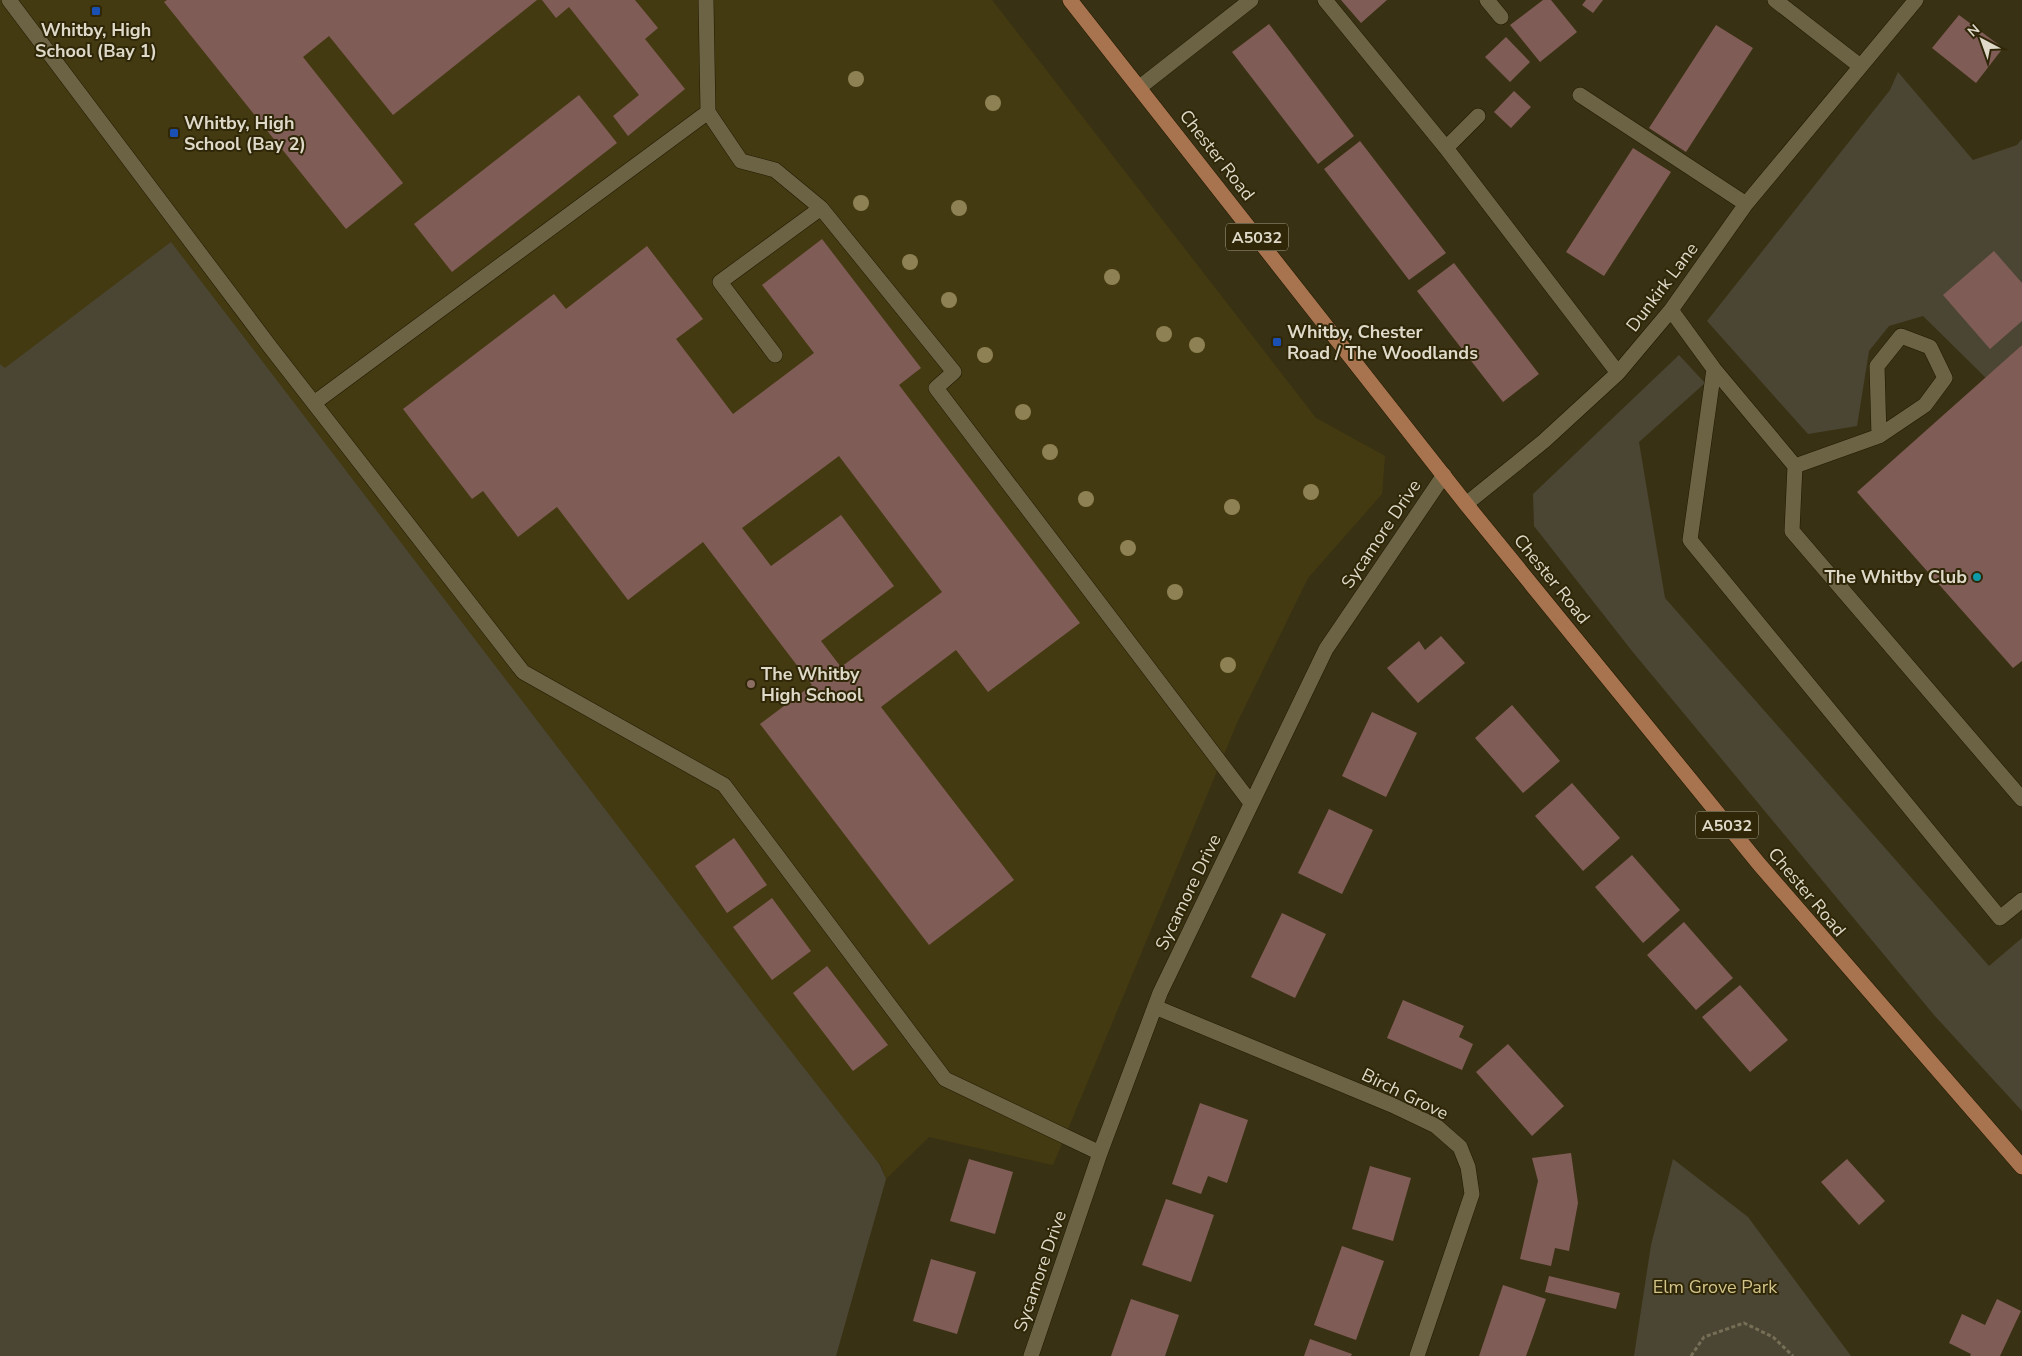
<svg xmlns="http://www.w3.org/2000/svg" width="2022" height="1356" viewBox="0 0 2022 1356" font-family="'Nunito Sans',sans-serif">
	<style>
		.built { fill: #443a12 }
		.green { fill: #4b4634 }
		.building { fill: #805c57; fill-rule: evenodd }
		.lines { fill: none; stroke-linecap: round; stroke-linejoin: round }
		.minor-casing { stroke: #201900; stroke-width: 16 }
		.major-casing { stroke: #201900; stroke-width: 16 }
		.path { stroke: #766f56; stroke-width: 3; stroke-dasharray: 4 2.5; stroke-linecap: butt }
		.minor { stroke: #6c6344; stroke-width: 15 }
		.major { stroke: #a8734f; stroke-width: 15 }
		.tree { fill: #8e8254 }
		.transit-dot { fill: #1a4fb4; stroke: #2f2708; stroke-width: 2 }
		.culture-dot { fill: #0f9aa8; stroke: #2f2708; stroke-width: 2 }
		.education-dot { fill: #8d6e63; stroke: #2f2708; stroke-width: 2 }
		.labels { text-anchor: middle; stroke-width: 4; stroke-linejoin: round; paint-order: stroke }
		.shield { fill: #2f2708; stroke: #aaa48e; stroke-width: 1 }
		.shield-label { font-size: 16px; font-weight: bold; fill: #ded9c8 }
		.poi-label { font-size: 18px; font-weight: bold; fill: #ded9c8; stroke: #2f2708; text-anchor: start }
		.street-label { font-size: 18px; fill: #ded9c8; stroke: #2f2708 }
		.park-label { font-size: 18px; fill: #d3c48a; stroke: #2f2708 }
	</style>
	<rect width="100%" height="100%" fill="#393113"/>
	<path class="built" d="M0,0H992L1316,418L1385,456L1382,494L1308,578L1237,723L1053,1165L929,1137L886,1179L881,1165L0,364Z"/>
	<path class="green" d="M1898,72L1973,160L2017,145L2022,139V345L1986,378L1923,316L1889,326L1869,351L1857,426L1808,434L1707,321L1890,90Z
		M171,242L757,1008L880,1165L886,1179L836,1356H0V364L5,368Z
		M1679,355L1705,383L1639,442L1665,598L1989,966L2022,938V1111L1934,1015L1632,651L1534,526L1533,494Z
		M1673,1159L1748,1217L1851,1356H1634L1651,1245Z"/>
	<path class="building" d="M167,0H537L393,115L329,36L303,57L403,183L346,229L164,2Z
		M542,0H635L658,28L645,39L685,89L628,136L613,116L639,95L569,7L556,18Z
		M1341,0H1387L1361,23Z
		M1543,0H1551L1577,32L1540,62L1510,25Z
		M1586,0H1603L1593,13L1582,5Z
		M1959,15L2003,48L1976,83L1932,48Z
		M1269,24L1354,136L1318,164L1232,52Z
		M1716,25L1753,48L1686,152L1649,128Z
		M1506,37L1530,62L1510,82L1485,57Z
		M1514,91L1531,107L1511,128L1494,112Z
		M579,95L617,143L452,272L414,224Z
		M1360,141L1446,253L1409,280L1324,169Z
		M1633,148L1671,172L1604,276L1566,252Z
		M822,239L921,368L899,385L1080,623L988,692L956,650L881,707L1014,880L929,945L760,724L812,685L703,542L628,600L557,507L518,537L483,491L472,499L403,409L554,294L566,309L647,246L703,319L676,339L733,414L814,353L762,285ZM839,456L942,592L841,667L821,641L894,586L841,515L771,566L742,528Z
		M1994,251L2022,283V321L1990,349L1943,295Z
		M1454,263L1539,374L1503,402L1417,291Z
		M2022,345V661L2013,668L1857,492Z
		M1441,636L1465,663L1418,703L1387,668L1419,641L1425,650Z
		M1512,705L1560,761L1523,793L1475,738Z
		M1372,712L1417,733L1386,797L1342,776Z
		M1572,783L1620,838L1583,871L1535,816Z
		M1329,809L1373,830L1342,894L1298,873Z
		M734,838L767,885L727,913L695,866Z
		M1632,855L1680,910L1643,943L1595,887Z
		M772,898L811,951L772,980L733,927Z
		M1282,913L1326,934L1295,998L1251,977Z
		M1684,922L1733,978L1696,1010L1647,955Z
		M827,966L888,1045L853,1071L793,993Z
		M1740,985L1788,1040L1750,1072L1702,1017Z
		M1403,1000L1464,1026L1459,1037L1473,1044L1462,1070L1387,1038Z
		M1508,1044L1564,1106L1532,1136L1476,1072Z
		M1200,1103L1248,1120L1227,1183L1208,1176L1201,1194L1172,1184Z
		M1571,1153L1578,1203L1569,1251L1555,1248L1551,1266L1520,1259L1538,1181L1532,1158Z
		M969,1159L1013,1172L995,1234L950,1221Z
		M1847,1159L1885,1201L1859,1225L1821,1182Z
		M1370,1166L1411,1178L1393,1241L1352,1229Z
		M1166,1199L1214,1215L1191,1282L1142,1265Z
		M1342,1246L1384,1261L1356,1340L1314,1325Z
		M931,1259L976,1272L957,1334L913,1321Z
		M1549,1276L1620,1293L1616,1309L1545,1292Z
		M1503,1285L1546,1299L1534,1334L1526,1356H1479Z
		M1131,1299L1179,1315L1165,1356H1111Z
		M1997,1299L2021,1311L2000,1356H1970L1971,1354L1949,1343L1962,1314L1985,1325Z
		M1310,1339L1352,1354L1351,1356H1304Z"/>
	<g class="lines">
		<defs>
			<path id="minor" d="M9,0L271,348L523,672L724,785L945,1079L1100,1153
				M706,0L708,112L741,161L775,170L821,208
				M1325,0L1446,148L1618,373
				M1487,0L1501,17
				M1775,0L1860,66
				M1140,87L1251,0
				M1580,95L1746,204
				M1446,148L1478,116
				M1671,310L1714,369L1795,466L1792,531L2022,799
				M775,355L720,282L821,208L954,372L936,388L1251,803
				M1714,369L1690,540L2000,918L2022,900
				M314,403L708,112
				M1795,466L1879,436L1877,366L1901,336L1930,347L1945,378L1925,405L1879,436
				M1466,504L1544,441L1618,373L1671,310L1746,204L1916,0
				M1155,1007L1392,1105L1436,1126L1460,1147L1468,1167L1472,1194L1417,1356
				M1031,1356L1100,1153L1160,993L1326,649L1444,475"/>
			<path id="major" d="M1070,0L1466,504L1759,864L2022,1167"/>
		</defs>
		<use href="#minor" class="minor-casing"/>
		<use href="#major" class="major-casing"/>
		<path class="path" d="M1691,1356L1704,1337L1744,1323L1773,1337L1793,1356"/>
		<use href="#minor" class="minor"/>
		<use href="#major" class="major"/>
	</g>
	<g class="tree">
		<circle cx="856" cy="79" r="8"/>
		<circle cx="993" cy="103" r="8"/>
		<circle cx="861" cy="203" r="8"/>
		<circle cx="959" cy="208" r="8"/>
		<circle cx="910" cy="262" r="8"/>
		<circle cx="1112" cy="277" r="8"/>
		<circle cx="949" cy="300" r="8"/>
		<circle cx="1164" cy="334" r="8"/>
		<circle cx="1197" cy="345" r="8"/>
		<circle cx="985" cy="355" r="8"/>
		<circle cx="1023" cy="412" r="8"/>
		<circle cx="1050" cy="452" r="8"/>
		<circle cx="1311" cy="492" r="8"/>
		<circle cx="1086" cy="499" r="8"/>
		<circle cx="1232" cy="507" r="8"/>
		<circle cx="1128" cy="548" r="8"/>
		<circle cx="1175" cy="592" r="8"/>
		<circle cx="1228" cy="665" r="8"/>
	</g>
	<g class="transit-dot">
		<rect x="91" y="6" width="10" height="10" rx="2.5"/>
		<rect x="169" y="128" width="10" height="10" rx="2.5"/>
		<rect x="1272" y="337" width="10" height="10" rx="2.5"/>
	</g>
	<circle class="culture-dot" cx="1977" cy="577" r="5"/>
	<circle class="education-dot" cx="751" cy="684" r="5"/>
	<g class="labels">
		<g class="shield">
			<rect x="1226" y="223.5" width="62" height="27" rx="4"/>
			<rect x="1696" y="811.5" width="62" height="27" rx="4"/>
		</g>
		<g class="shield-label">
			<text x="1257" y="243">A5032</text>
			<text x="1727" y="831">A5032</text>
		</g>
		<g class="poi-label">
			<text x="96" y="36" text-anchor="middle">Whitby, High<tspan x="96" dy="21">School (Bay 1)</tspan></text>
			<text x="184" y="129">Whitby, High<tspan x="184" dy="21">School (Bay 2)</tspan></text>
			<text x="1287" y="338">Whitby, Chester<tspan x="1287" dy="21">Road / The Woodlands</tspan></text>
			<text x="1967" y="583" text-anchor="end">The Whitby Club</text>
			<text x="761" y="680">The Whitby<tspan x="761" dy="21">High School</tspan></text>
		</g>
		<g class="street-label">
			<text transform="translate(1217 155) rotate(52)" y="6">Chester Road</text>
			<text transform="translate(1662 287) rotate(-53)" y="6">Dunkirk Lane</text>
			<text transform="translate(1381 534) rotate(-56)" y="6">Sycamore Drive</text>
			<text transform="translate(1552 579) rotate(51)" y="6">Chester Road</text>
			<text transform="translate(1188 892) rotate(-64)" y="6">Sycamore Drive</text>
			<text transform="translate(1807 892) rotate(50)" y="6">Chester Road</text>
			<text transform="translate(1405 1094) rotate(26)" y="6">Birch Grove</text>
			<text transform="translate(1040 1271) rotate(-71)" y="6">Sycamore Drive</text>
		</g>
		<g class="park-label">
			<text x="1715" y="1293">Elm Grove Park</text>
		</g>
	</g>
	<g transform="translate(1982 40) rotate(319)" stroke="#2f2708" stroke-width="4" paint-order="stroke">
	<path d="M0-4L9 19L0 12L-9 19Z" fill="#ded9c8"/>
	<text y="-8" font-size="14" font-weight="bold" text-anchor="middle" fill="#ded9c8">N</text>
	</g>
</svg>
